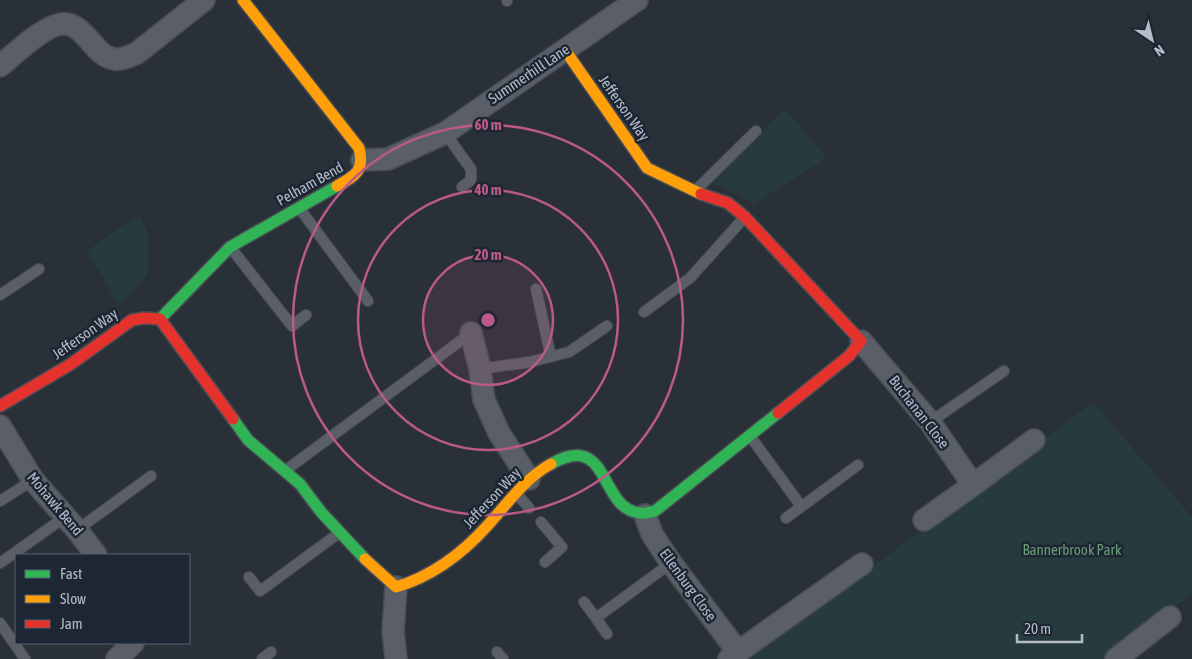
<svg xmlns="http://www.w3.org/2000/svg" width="1192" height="659" viewBox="0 0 1192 659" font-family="'Asap Condensed',sans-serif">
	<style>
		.green { fill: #273a3e }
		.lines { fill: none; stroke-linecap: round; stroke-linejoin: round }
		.lane-casing { stroke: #484c53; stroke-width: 12 }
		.street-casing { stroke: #484c53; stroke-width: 24 }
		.fast-casing { stroke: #484c53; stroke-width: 14 }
		.slow-casing { stroke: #484c53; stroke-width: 14 }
		.jam-casing { stroke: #484c53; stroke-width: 14 }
		.lane { stroke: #5a5e66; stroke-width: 10 }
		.street { stroke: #5a5e66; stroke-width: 21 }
		.fast { stroke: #30b455; stroke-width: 11 }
		.slow { stroke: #ff9f0a; stroke-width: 11 }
		.jam { stroke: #e5322d; stroke-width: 11 }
		.ring { fill: none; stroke: #bc5a87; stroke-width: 2.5 }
		.labels { text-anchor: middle; stroke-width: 5; stroke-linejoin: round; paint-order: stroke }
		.street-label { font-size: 15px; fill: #b4bcc9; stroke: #1d2633 }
		.park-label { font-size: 15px; fill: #6b9a76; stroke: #1d2633 }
		.centre { fill: #bc5a87; stroke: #1d2633; stroke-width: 2.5 }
		.ring-label { font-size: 15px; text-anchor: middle; font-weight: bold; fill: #bc5a87; stroke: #1d2633; stroke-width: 5; stroke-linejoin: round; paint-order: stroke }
	</style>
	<rect width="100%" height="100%" fill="#2a3038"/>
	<path class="green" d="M785,109L827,158L754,204L711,182Z
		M140,217L148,233L149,257L147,276L119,305L87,251L120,227Z
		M1093,402L1192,517V594L1105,659H749Z"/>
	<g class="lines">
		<defs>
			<path id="lane" d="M507,0V1
				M445,133L471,169V180L462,187
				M697,189L756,131
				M300,209L368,301
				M231,248L292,326L306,315
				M536,289L551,357
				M0,295L39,269
				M644,312L690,278L744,218
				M480,369L530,362L569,352L607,326
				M930,422L1004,371
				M750,436L801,506
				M286,470L471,333
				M517,494L529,508
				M0,501L33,480
				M786,518L858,465
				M541,522L562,547L545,562
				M77,530L151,476
				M0,563L65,517
				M249,577L260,591L339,533
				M584,602L596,618
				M0,623L25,659
				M607,634L596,618L671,563
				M497,652L503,659
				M262,659L271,652"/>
			<path id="street" d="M0,66C15,54 42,27 61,24C85,21 93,57 115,59C122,60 130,56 137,53L204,0
				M362,160L388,159L445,133L637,0
				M471,333L480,369L484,400L499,433L529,479
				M861,341L930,422L973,485L1034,440
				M0,426L33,480L77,530L96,555
				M645,515L652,534L671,563L738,652L729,659
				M924,520L973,485
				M738,652L862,564
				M117,659L133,643
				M396,659L393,631L396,587
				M1116,659L1170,617"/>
			<path id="fast" d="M160,319L230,247L337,186
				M233,419L248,440L300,484L321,512L365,559
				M551,464C611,430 598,509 640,513C644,514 650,512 655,511L778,413"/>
			<path id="slow" d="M243,0L359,148C365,171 355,176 337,186
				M565,50L647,168L701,194
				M365,559L396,587C433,576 462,554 488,525C507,504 525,478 551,464"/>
			<path id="jam" d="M701,194L728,203L745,217L861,341L849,356L778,413
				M0,406L71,364L132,320L144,318L160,319L233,419"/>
		</defs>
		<use href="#lane" class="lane-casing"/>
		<use href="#street" class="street-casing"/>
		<use href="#fast" class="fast-casing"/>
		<use href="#slow" class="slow-casing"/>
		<use href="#jam" class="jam-casing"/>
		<use href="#lane" class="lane"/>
		<use href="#street" class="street"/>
		<use href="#fast" class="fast"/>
		<use href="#slow" class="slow"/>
		<use href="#jam" class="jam"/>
	</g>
	<circle cx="488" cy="320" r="65" fill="#bc5a87" fill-opacity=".12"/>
	<g class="ring">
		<circle cx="488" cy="320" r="65"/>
		<circle cx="488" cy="320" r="130"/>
		<circle cx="488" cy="320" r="195"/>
	</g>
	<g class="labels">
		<g class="street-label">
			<text transform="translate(529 74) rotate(-34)" y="5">Summerhill Lane</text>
			<text transform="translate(624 108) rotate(55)" y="5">Jefferson Way</text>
			<text transform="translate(310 184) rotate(-29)" y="5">Pelham Bend</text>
			<text transform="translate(85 334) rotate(-35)" y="5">Jefferson Way</text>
			<text transform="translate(919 412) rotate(52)" y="5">Buchanan Close</text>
			<text transform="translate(492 498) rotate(-47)" y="5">Jefferson Way</text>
			<text transform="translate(55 504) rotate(50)" y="5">Mohawk Bend</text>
			<text transform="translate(688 585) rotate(54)" y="5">Ellenburg Close</text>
		</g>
		<g class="park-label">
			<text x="1072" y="555">Bannerbrook Park</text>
		</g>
	</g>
	<circle cx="488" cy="320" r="8" class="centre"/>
	<g class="ring-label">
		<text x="488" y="130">60 m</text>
		<text x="488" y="195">40 m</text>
		<text x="488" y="260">20 m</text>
	</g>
	<rect x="15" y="554" width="175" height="90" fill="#1d2633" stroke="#59626f"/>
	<rect x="25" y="570" width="25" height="8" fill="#30b455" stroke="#59626f"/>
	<text x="60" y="579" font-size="15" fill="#b4bcc9">Fast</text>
	<rect x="25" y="595" width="25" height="8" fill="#ff9f0a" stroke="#59626f"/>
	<text x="60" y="604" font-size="15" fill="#b4bcc9">Slow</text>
	<rect x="25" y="620" width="25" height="8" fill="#e5322d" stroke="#59626f"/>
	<text x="60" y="629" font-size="15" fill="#b4bcc9">Jam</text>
	<g transform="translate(1152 40) rotate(145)" stroke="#1d2633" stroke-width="4" paint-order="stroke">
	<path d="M0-4L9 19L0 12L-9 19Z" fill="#b4bcc9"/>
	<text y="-8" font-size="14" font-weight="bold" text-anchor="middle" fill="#b4bcc9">N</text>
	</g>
	<path d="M1017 634v8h65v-8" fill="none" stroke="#b4bcc9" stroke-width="2.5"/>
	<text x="1024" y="634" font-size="15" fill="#b4bcc9" stroke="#1d2633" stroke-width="4" paint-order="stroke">20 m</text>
</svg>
